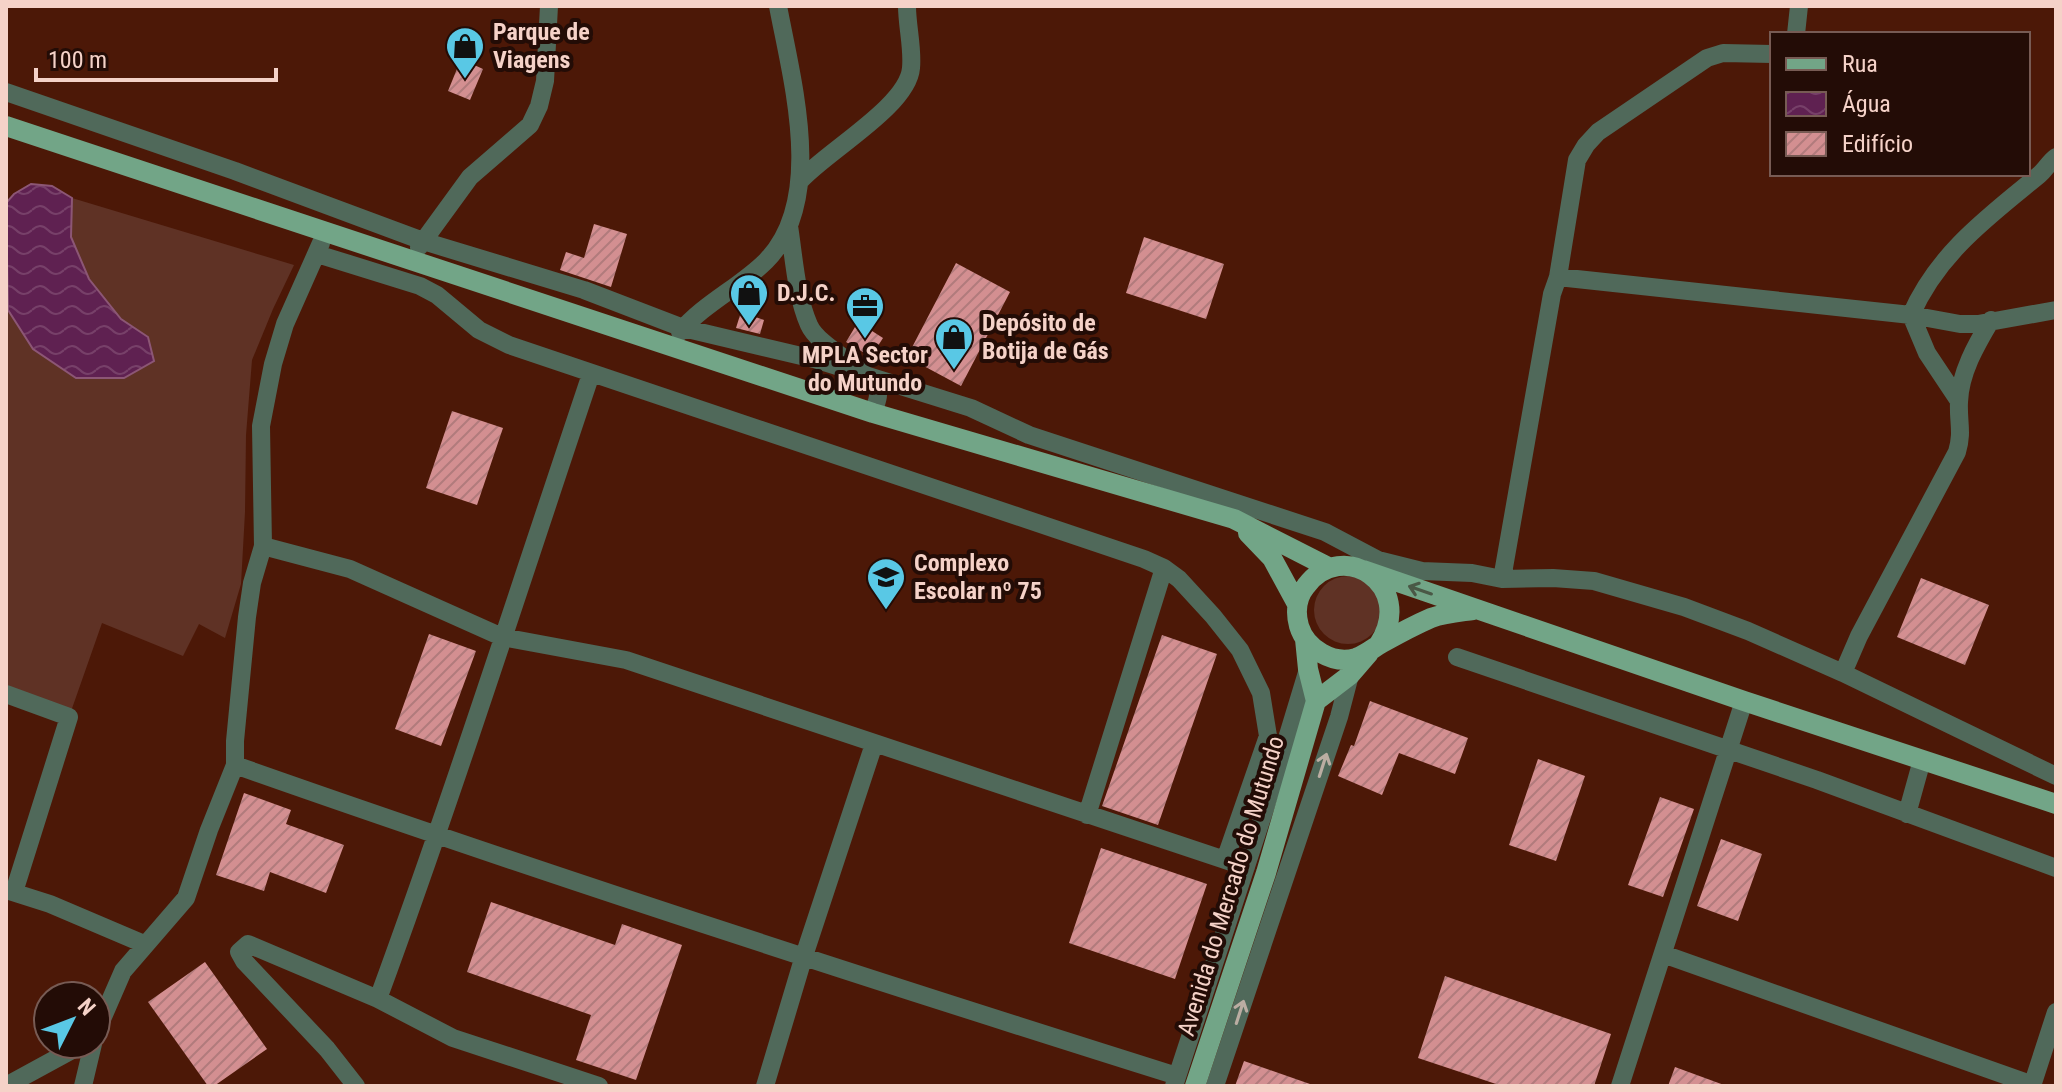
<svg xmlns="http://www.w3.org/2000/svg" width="2062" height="1092" viewBox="0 0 2062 1092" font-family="'Roboto Condensed',sans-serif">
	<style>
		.grass { fill: #5f3225 }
		.water { fill: url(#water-waves); stroke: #8c5675; stroke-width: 2 }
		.building { fill: url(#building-hatch) }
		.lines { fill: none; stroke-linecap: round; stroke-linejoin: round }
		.minor { stroke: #50695a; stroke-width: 18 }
		.major { stroke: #72a587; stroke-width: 20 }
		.oneway { stroke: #4a5846 }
		.oneway2 { stroke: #bbada2 }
		.labels { text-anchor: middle; stroke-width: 8; stroke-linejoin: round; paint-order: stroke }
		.poi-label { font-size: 24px; font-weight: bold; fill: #f5d2c8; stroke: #230c06; text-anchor: start }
		.street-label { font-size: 24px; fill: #f5d2c8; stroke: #230c06 }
	</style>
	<defs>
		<pattern id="water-waves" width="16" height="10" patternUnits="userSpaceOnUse" patternTransform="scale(2)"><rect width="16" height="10" fill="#5f2151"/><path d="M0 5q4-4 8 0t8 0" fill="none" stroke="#774069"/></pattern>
		<pattern id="building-hatch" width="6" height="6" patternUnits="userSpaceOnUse" patternTransform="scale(2)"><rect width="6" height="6" fill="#d38f91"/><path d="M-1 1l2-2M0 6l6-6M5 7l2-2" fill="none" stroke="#b17b7c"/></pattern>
	</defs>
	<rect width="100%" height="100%" fill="#4c1807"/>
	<path class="grass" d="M72,198L294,265L273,309L252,360L246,435L245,512L241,584L225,638L199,624L183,656L102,623L69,717L6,694V291L8,310L148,337L121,319L89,279L71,237Z
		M1314 610a34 34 0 1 1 68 0a34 34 0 1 1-68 0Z"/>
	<path class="water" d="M31,184L52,186L72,198L71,237L89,279L121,319L148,337L154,361L124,378H76L33,349L8,310L6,203L14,194Z"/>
	<path class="building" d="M461,59L483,69L470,100L448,91Z
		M594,224L627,234L611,287L560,270L566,252L584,258Z
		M1144,237L1224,264L1206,319L1126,293Z
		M956,263L1010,292L961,386L907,357Z
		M741,312L764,320L760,334L736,328Z
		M858,322L883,338L871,357L846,342Z
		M452,411L503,428L477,505L426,488Z
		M1921,578L1989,605L1965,665L1897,637Z
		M429,634L476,651L441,746L395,729Z
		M1162,635L1217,654L1158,825L1102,806Z
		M1370,701L1468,738L1455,774L1399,753L1382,795L1338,776L1351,745L1354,746Z
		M1538,759L1585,776L1556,861L1509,845Z
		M244,793L291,810L286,824L344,845L326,893L270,872L264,891L216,875Z
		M1660,797L1694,809L1663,897L1628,885Z
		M1721,839L1762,854L1738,921L1697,906Z
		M1101,848L1207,884L1175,979L1069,943Z
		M491,902L615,945L622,924L682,945L636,1080L576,1060L591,1015L467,972Z
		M205,962L267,1049L214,1086H208L148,1002Z
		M1445,976L1611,1034L1594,1086H1502L1418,1058Z
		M1244,1061L1310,1084V1086H1235Z
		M1675,1067L1724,1085L1723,1086H1668Z"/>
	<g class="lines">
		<path class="minor" d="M1796,34L1799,6
			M6,92L235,171L423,241L584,290L683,328L814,359L971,408L1029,435L1325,532L1378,560L1422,571L1472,573L1502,579L1553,578L1594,581L1684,607L1748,631L1843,673L2056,776
			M800,181C827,151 908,106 911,68C913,48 907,26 907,6
			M789,226C794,258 796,295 809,325C820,350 879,373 878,395C878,401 874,408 873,413
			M419,247L470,177L530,125L539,106L545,81L549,6
			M317,254L420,286L437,295L479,330L509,345L1144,559L1164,568L1179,579L1213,616L1240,650L1261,693L1268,736L1225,860
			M1558,277L1911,315L1960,324H1978L2056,310
			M680,332C703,304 740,287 766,261C826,200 792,81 778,6
			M1959,401L1927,353L1911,315C1938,253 1989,216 2039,175C2046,169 2049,162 2056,157
			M263,546L350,569L502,637L626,660L1246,867
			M1502,579L1552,294L1558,277L1577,160L1586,145L1598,132L1707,58L1723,53L1772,54
			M1457,657L1817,780L2056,868
			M1843,673L1859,636L1957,452C1963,432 1958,422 1959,402C1960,373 1976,345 1991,320
			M6,694L69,717L14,892
			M235,765C547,875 862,977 1177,1076
			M1907,814L1922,760
			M1087,815L1164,568
			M6,890L50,904L144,944
			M1663,954L2033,1085
			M378,999C454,792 521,582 591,374
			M96,1033L123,971L186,898L209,830L235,765V741L247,617L252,583L263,546L261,426L273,364L285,324L321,243
			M6,1086L83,1044
			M83,1086L93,1044
			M356,1086L327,1049L244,961L239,952L248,944L378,999L453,1038L599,1086
			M765,1086L803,959L874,744
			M1174,1086L1275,778L1308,669
			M1215,1086L1339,717L1350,675
			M1620,1086L1744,701
			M2032,1086L2056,1012"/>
		<path class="major" d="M6,126L873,413L1234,519L1330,568
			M1248,533L1272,558L1297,604
			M1363,570L1744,701L2056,804
			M1379,644C1417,585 1342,537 1306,586C1297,597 1295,612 1299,626C1306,649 1333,665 1356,658C1367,654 1373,648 1382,643C1398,634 1415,625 1431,618C1445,613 1459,612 1473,610
			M1316,701L1350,675L1369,653
			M1195,1086L1266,873L1316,701L1308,669L1305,639"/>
	</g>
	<defs><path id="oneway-shaft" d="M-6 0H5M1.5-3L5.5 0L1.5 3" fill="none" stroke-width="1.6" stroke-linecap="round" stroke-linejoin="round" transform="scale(2)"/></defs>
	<use class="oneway" href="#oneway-shaft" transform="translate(1420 590) rotate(-161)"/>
	<g class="oneway2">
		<use href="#oneway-shaft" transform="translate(1323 765) rotate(-72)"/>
		<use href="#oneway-shaft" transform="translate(1240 1012) rotate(-72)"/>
	</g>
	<defs>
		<symbol id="shop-pin" viewBox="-11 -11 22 30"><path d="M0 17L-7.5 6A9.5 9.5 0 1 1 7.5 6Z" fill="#59c8e5" stroke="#230c06"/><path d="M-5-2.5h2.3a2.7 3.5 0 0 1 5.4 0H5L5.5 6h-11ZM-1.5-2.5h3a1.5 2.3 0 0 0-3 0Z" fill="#111"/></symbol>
		<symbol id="office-pin" viewBox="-11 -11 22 30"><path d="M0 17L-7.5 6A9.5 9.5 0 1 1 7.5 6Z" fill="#59c8e5" stroke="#230c06"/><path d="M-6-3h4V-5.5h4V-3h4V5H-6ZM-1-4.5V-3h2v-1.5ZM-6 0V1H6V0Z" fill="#111"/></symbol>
		<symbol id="school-pin" viewBox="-11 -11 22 30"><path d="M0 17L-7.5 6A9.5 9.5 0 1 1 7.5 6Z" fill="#59c8e5" stroke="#230c06"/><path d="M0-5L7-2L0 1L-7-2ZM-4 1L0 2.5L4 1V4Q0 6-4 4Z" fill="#111"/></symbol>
	</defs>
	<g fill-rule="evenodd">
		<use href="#shop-pin" x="443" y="24" width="44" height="60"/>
		<use href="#shop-pin" x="727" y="271" width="44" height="60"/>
		<use href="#office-pin" x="843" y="284" width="44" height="60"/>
		<use href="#shop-pin" x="932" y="315" width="44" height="60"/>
		<use href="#school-pin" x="864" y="555" width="44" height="60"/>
	</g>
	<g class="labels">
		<g class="poi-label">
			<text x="493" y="40">Parque de<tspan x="493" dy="28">Viagens</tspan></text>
			<text x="777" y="301">D.J.C.</text>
			<text x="982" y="331">Depósito de<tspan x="982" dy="28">Botija de Gás</tspan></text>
			<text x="865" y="363" text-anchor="middle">MPLA Sector<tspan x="865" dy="28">do Mutundo</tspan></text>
			<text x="914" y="571">Complexo<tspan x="914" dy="28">Escolar nº 75</tspan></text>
		</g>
		<g class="street-label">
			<text transform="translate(1231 886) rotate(-73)" y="8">Avenida do Mercado do Mutundo</text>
		</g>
	</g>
	<rect width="2062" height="1092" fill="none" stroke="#f5d2c8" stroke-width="16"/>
	<rect x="1770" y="32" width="260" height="144" fill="#230c06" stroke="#775b54" stroke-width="2"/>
	<rect x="1786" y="58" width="40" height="12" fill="#72a587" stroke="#775b54" stroke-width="2"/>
	<text x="1842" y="72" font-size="24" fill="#f5d2c8">Rua</text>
	<rect x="1786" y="92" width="40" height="24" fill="url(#water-waves)" stroke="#775b54" stroke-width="2"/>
	<text x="1842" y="112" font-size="24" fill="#f5d2c8">Água</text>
	<rect x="1786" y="132" width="40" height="24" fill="url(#building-hatch)" stroke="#775b54" stroke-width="2"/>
	<text x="1842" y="152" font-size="24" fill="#f5d2c8">Edifício</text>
	<g transform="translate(72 1020) rotate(48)"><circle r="38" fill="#230c06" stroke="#775b54" stroke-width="2"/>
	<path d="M0-6L14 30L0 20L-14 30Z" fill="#59c8e5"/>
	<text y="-12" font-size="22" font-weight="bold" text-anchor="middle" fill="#f5d2c8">N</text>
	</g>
	<path d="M36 68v12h240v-12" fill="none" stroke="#f5d2c8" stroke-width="4"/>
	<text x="48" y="68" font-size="24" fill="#f5d2c8" stroke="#230c06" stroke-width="6" paint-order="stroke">100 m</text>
</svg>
